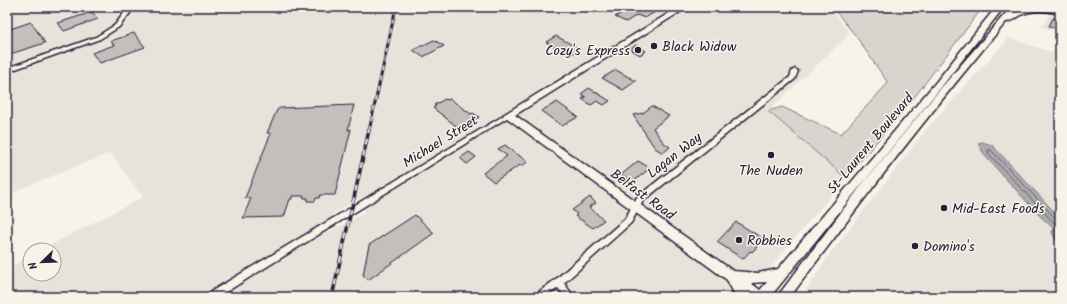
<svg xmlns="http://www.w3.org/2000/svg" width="1067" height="304" viewBox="0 0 1067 304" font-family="Kalam,sans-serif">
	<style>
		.built { fill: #e7e3db; fill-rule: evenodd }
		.green { fill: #d8d5cf; stroke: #7d7c85 }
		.water { fill: #aeabad; stroke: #76747f }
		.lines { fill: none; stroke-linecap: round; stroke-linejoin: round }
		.shore { stroke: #5a5969; stroke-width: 1 }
		.building { fill: #c2bfbd; stroke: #22223b }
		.street-casing { stroke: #22223b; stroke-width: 3 }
		.secondary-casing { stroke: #22223b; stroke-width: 3 }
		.street { fill: #f7f3e8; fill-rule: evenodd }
		.secondary { fill: #f7f3e8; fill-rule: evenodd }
		.rail-far1-casing { stroke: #22223b; stroke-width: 3 }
		.rail-casing { stroke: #22223b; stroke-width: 3.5 }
		.rail-far1 { stroke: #f7f3e8; stroke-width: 1.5; stroke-dasharray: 5; stroke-linecap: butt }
		.rail { stroke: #f7f3e8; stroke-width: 2; stroke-dasharray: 6; stroke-linecap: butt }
		.poi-dot { fill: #22223b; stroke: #f7f3e8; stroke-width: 1.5 }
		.labels { text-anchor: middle; stroke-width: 3; stroke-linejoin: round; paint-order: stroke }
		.poi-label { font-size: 14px; fill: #22223b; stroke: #f7f3e8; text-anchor: start }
		.street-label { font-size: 14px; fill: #22223b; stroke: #f7f3e8 }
	</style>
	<rect width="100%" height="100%" fill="#f7f3e8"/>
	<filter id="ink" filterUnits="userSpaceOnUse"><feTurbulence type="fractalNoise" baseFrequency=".025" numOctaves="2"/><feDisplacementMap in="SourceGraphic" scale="8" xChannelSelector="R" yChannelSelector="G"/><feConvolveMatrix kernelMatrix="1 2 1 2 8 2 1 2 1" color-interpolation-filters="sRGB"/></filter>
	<g filter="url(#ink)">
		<path class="built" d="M7,7H830L850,34L768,111L846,178L745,297H7V268L30,256V274H54V250H41L143,197L110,153L25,187L7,196ZM367,194L364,213L329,232L333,214Z
			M1050,14L1060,16V32L1042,27Z
			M1009,38L1060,55V297H802L829,255L930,125Z"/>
		<path class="green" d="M832,7H983L913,99L846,178L768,111L782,107L841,134L888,83L855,35Z"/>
		<path class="water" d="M982,142L992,145L1060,218V233L1058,236L1060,240H1056L1052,233L1053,228L1039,215L985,156L978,143Z"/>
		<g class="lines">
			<path class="shore" d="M1060,220L1056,219L991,150H988V153L1056,225L1057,230L1060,231"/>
		</g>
		<path class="building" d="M632,7H643L655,12L645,18L637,15L626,22L615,17Z
			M92,12L98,19L64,31L58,23Z
			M1053,18L1060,20V29L1049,26Z
			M31,22L45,43L7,55V30Z
			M134,33L145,47L100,63L92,53L114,45L111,41Z
			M556,36L580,49L570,55L546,42Z
			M434,40L444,46L423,57L413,50Z
			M636,45L646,51L640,55L630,49Z
			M616,70L636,81L623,90L602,78Z
			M589,88L610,101L604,105L597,101L591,105L582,99L586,97L581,94Z
			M445,99L447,100L450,99L471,114L473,113L479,117L460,129L433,108L436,106L434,105Z
			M557,102L578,117L562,126L541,111Z
			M354,105L348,130L351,129L335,195H320L319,198H316L315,201H307L308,198H304V196H292V199H290L284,217L243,218L251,198H245L271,133H267L277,110L280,108Z
			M652,106L669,116L653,128L664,143L670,147L663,153L655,148L633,115L643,113Z
			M505,145L528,162L521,166L520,165L494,182L483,173L507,156L498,149Z
			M469,152L476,157L467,164L460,158Z
			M638,161L650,168L633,182L621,175Z
			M590,197L596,203L589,207L604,220L593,228L575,216L577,214L572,210Z
			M415,215L434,233L368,280L363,275L369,245Z
			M736,222L762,238L755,246L757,247L752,252L750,251L743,259L717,242Z"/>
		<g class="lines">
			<defs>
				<path id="street" d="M123,7H129L130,13L119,27L100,39L7,72V68L96,37L115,25L124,13Z
					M795,69L798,71L795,79L643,201L631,223L564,283L574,297H565L558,288L546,297H535L536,294L556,279L625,219L637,197L790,77L792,71Z
					M508,113L510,114L511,115L510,116L218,297H206L207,294Z"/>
				<path id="secondary" d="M679,7H688L515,115L733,271L758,273L778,269L936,82L996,7H1004L942,86L770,297H736L727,280L503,115ZM767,282L760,290L751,283Z
					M1011,7H1019L1013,13C1029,6 1044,5 1060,10V14C1046,11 1035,9 1021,15C1016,18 1012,22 1006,22C931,111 860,203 790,297H777L864,182L941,88Z"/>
			</defs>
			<use href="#street" class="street-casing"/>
			<use href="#secondary" class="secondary-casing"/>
			<use href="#street" class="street"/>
			<use href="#secondary" class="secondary"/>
			<defs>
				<path id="rail-far1" d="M369,131L396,7"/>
				<path id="rail" d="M332,297L369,130"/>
			</defs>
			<use href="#rail-far1" class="rail-far1-casing"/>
			<use href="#rail" class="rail-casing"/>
			<use href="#rail-far1" class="rail-far1"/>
			<use href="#rail" class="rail"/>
		</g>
	</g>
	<g class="poi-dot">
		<circle cx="654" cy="46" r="4"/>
		<circle cx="638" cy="50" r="4"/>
		<circle cx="771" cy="155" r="4"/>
		<circle cx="944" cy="208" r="4"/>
		<circle cx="739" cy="240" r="4"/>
		<circle cx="915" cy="246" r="4"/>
	</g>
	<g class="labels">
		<g class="poi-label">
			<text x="662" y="51">Black Widow</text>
			<text x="630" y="55" text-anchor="end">Cozy's Express</text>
			<text x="771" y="175" text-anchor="middle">The Nuden</text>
			<text x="952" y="213">Mid-East Foods</text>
			<text x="747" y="245">Robbies</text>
			<text x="923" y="251">Domino's</text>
		</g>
		<g class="street-label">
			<text transform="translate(440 141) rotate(-32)" y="5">Michael Street</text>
			<text transform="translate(870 143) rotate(-50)" y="5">St-Laurent Boulevard</text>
			<text transform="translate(674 155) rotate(-38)" y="5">Lagan Way</text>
			<text transform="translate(643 194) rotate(36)" y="5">Belfast Road</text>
		</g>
	</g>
	<rect width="1067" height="304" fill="none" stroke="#f7f3e8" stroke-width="24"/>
	<rect x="12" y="12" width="1043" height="280" fill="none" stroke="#22223b" stroke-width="1.5" filter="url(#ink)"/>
	<g transform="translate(42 262) rotate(247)"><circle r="19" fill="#f7f3e8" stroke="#a29fa3"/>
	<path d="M0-3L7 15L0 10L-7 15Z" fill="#22223b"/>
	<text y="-6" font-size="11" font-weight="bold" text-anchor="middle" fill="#22223b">N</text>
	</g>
</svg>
